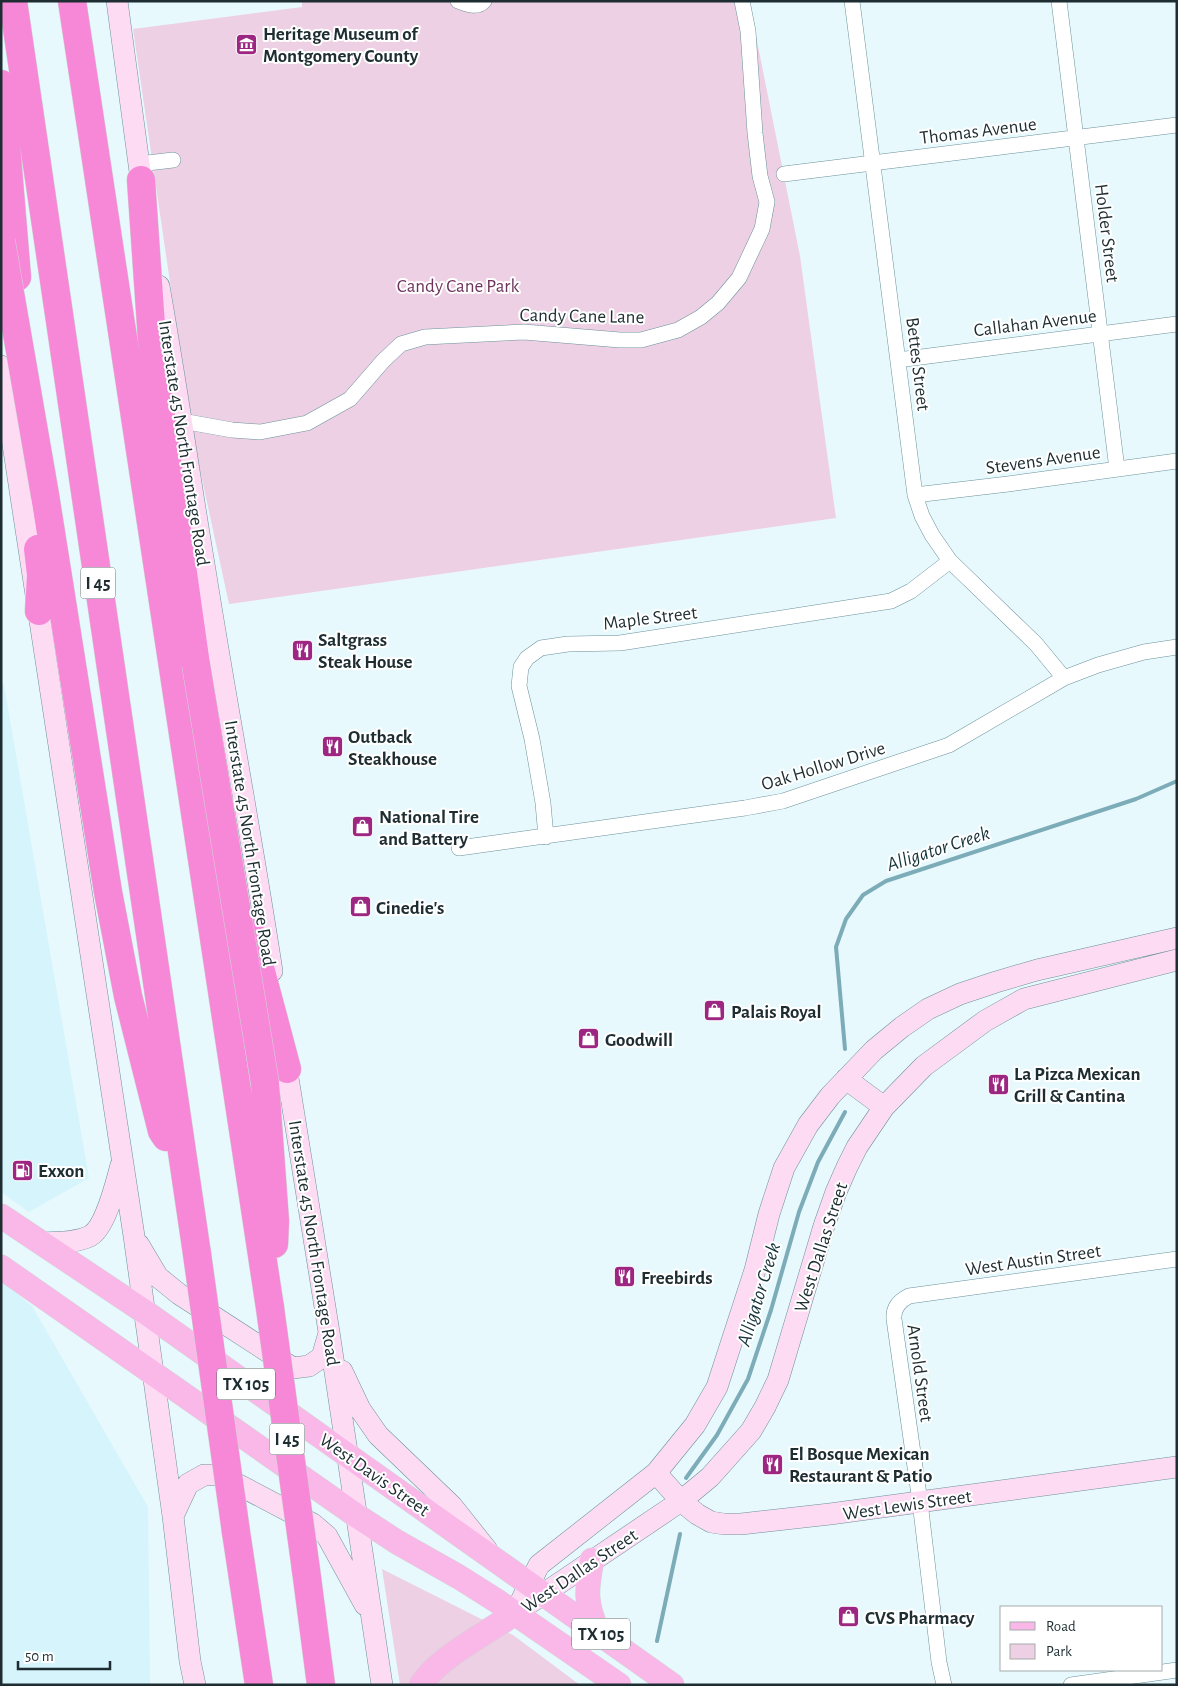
<svg xmlns="http://www.w3.org/2000/svg" width="1178" height="1686" viewBox="0 0 1178 1686" font-family="'Alegreya Sans',sans-serif">
	<style>
		.built { fill: #d5f4fb }
		.green { fill: #eed0e4 }
		.lines { fill: none; stroke-linecap: round; stroke-linejoin: round }
		.stream { stroke: #7cacb7; stroke-width: 4 }
		.street-casing { stroke: #6a929b; stroke-width: 16 }
		.secondary-casing { stroke: #6a929b; stroke-width: 22 }
		.primary-casing { stroke: #d2d5d6; stroke-width: 25 }
		.highway-casing { stroke: #d2d5d6; stroke-width: 29 }
		.street { stroke: #fff; stroke-width: 15 }
		.secondary { stroke: #fddbf3; stroke-width: 21 }
		.primary { stroke: #fab8e8; stroke-width: 24 }
		.highway { stroke: #f788d8; stroke-width: 28 }
		.highway-bridge-casing { stroke: #d2d5d6; stroke-width: 29; stroke-linecap: butt }
		.highway-bridge { stroke: #f788d8; stroke-width: 28 }
		.labels { text-anchor: middle; stroke-width: 4; stroke-linejoin: round; paint-order: stroke }
		.shield { fill: #fff; stroke: #616c6f; stroke-width: 1 }
		.shield-label { font-size: 18px; font-weight: bold; fill: #1d2d31 }
		.poi-label { font-size: 19px; font-weight: bold; fill: #1d2d31; stroke: #fff; text-anchor: start }
		.street-label { font-size: 19px; fill: #1d2d31; stroke: #fff }
		.park-label { font-size: 19px; fill: #6d355d; stroke: #fff }
		.water-label { font-size: 20px; font-style: italic; fill: #143339; stroke: #fff }
	</style>
	<rect width="100%" height="100%" fill="#e8f9fd"/>
	<path class="built" d="M1,683L4,685L89,1178L29,1212L1,1192Z
		M1,1281L32,1306L148,1507L150,1685H1Z"/>
	<path class="green" d="M302,1H749L800,256L836,518L229,604L192,433L133,29L302,7Z
		M382,1569L513,1635L580,1685H400Z"/>
	<g class="lines">
		<path class="stream" d="M845,1049L836,947L846,919L863,895L886,881L1136,799L1177,781
			M686,1478L717,1435L748,1379L771,1310L799,1212L818,1162L845,1112
			M657,1641L680,1534"/>
		<defs>
			<path id="street" d="M458,1C467,4 477,9 484,1
				M852,1L915,495L922,516L932,535L950,561L1036,644L1064,678
				M1059,1L1117,469
				M139,164L173,160
				M784,174L1177,125
				M898,360L1177,324
				M182,421L232,430L260,432L307,423L350,399L383,361L401,344L425,337L524,332L620,340H641L678,330L701,317L718,303L739,278L762,229L767,202L760,176L755,133L748,31L742,1
				M915,495L1008,484L1177,461
				M546,837L543,803L532,739L519,686L521,667L527,658L541,648L568,644L620,643L891,601L911,591L950,561
				M459,848L745,808L783,801L949,745L1064,678L1098,665L1144,652L1177,647
				M944,1685L939,1662L920,1502L894,1319C893,1308 899,1301 909,1296L1177,1259
				M1071,1685L1177,1670"/>
			<path id="secondary" d="M117,1L143,194
				M159,286C176,383 190,480 206,576C227,708 252,839 272,971
				M1,366L134,1236L173,1516L190,1661L195,1685
				M284,1053L329,1332L382,1685
				M846,1079L884,1107
				M43,1243C58,1242 76,1243 90,1236C106,1227 116,1183 121,1165
				M139,1245L158,1277L179,1294L293,1368L309,1366L322,1357L329,1333
				M342,1371L360,1409L378,1435L452,1506L487,1550
				M656,1473L681,1501L697,1514L711,1522L724,1524H741L830,1514L1177,1467
				M173,1516L188,1484L204,1475H220L313,1524L327,1536L365,1605
				M530,1603L681,1501L710,1477L751,1431L765,1407L778,1380L824,1226L836,1192L847,1167L857,1147L884,1107L924,1066L985,1021L1024,999L1177,960
				M515,1613L539,1565L656,1473L695,1425L717,1387L755,1270L769,1214L784,1168L808,1125L830,1096L874,1050L902,1027L928,1009L960,994L996,982L1037,970L1177,938"/>
			<path id="primary" d="M1,1216L145,1312L672,1685
				M1,1267L357,1516L397,1542L459,1577L497,1601L619,1685
				M592,1560C586,1591 585,1603 598,1632
				M421,1685C438,1657 488,1633 515,1613"/>
			<path id="highway" d="M13,1L197,1254
				M72,1L270,1308
				M1,84L17,277
				M141,180L152,340L162,424L196,665
				M45,495L108,892L128,996L162,1131L166,1137
				M38,549L41,575L39,611
				M250,930L287,1069
				M265,1083L275,1221L274,1244
				M236,1532L259,1685
				M306,1570L321,1685"/>
		</defs>
		<use href="#street" class="street-casing"/>
		<use href="#secondary" class="secondary-casing"/>
		<use href="#primary" class="primary-casing"/>
		<use href="#highway" class="highway-casing"/>
		<use href="#street" class="street"/>
		<use href="#secondary" class="secondary"/>
		<use href="#primary" class="primary"/>
		<use href="#highway" class="highway"/>
		<defs>
			<path id="highway-bridge" d="M1,241L45,495
				M196,665L265,1083
				M197,1254L236,1532
				M270,1308L306,1570"/>
		</defs>
		<use href="#highway-bridge" class="highway-bridge-casing"/>
		<use href="#highway-bridge" class="highway-bridge"/>
	</g>
	<defs>
		<symbol id="museum-square" viewBox="-11 -11 22 22"><rect x="-9" y="-9" width="18" height="18" rx="4" fill="#9c2681" stroke="#fff"/><path d="M0-6L6-3V-2H-6V-3ZM-5-1h2V3h-2ZM-1-1h2V3h-2ZM3-1h2V3H3ZM-6 4H6V6H-6Z" fill="#fff"/></symbol>
		<symbol id="restaurant-square" viewBox="-11 -11 22 22"><rect x="-9" y="-9" width="18" height="18" rx="4" fill="#9c2681" stroke="#fff"/><path d="M-5-6h1v4h1v-4h1v4h1v-4h1v5L-1.5 .5V6h-2V.5L-5-1ZM5-6V6H3V1.5H1.5Q1.5-4 5-6Z" fill="#fff"/></symbol>
		<symbol id="shop-square" viewBox="-11 -11 22 22"><rect x="-9" y="-9" width="18" height="18" rx="4" fill="#9c2681" stroke="#fff"/><path d="M-5-2.5h2.3a2.7 3.5 0 0 1 5.4 0H5L5.5 6h-11ZM-1.5-2.5h3a1.5 2.3 0 0 0-3 0Z" fill="#fff"/></symbol>
		<symbol id="fuel-square" viewBox="-11 -11 22 22"><rect x="-9" y="-9" width="18" height="18" rx="4" fill="#9c2681" stroke="#fff"/><path d="M-5.5-6h7V0h2V4h1.3V-2.5L3-4.5l.8-.8L6-3V5H2.5V1h-1V6h-7ZM-4.2-4.7v3.2H.2V-4.7Z" fill="#fff"/></symbol>
	</defs>
	<g fill-rule="evenodd">
		<use href="#museum-square" x="234" y="32" width="25" height="25"/>
		<use href="#restaurant-square" x="290" y="638" width="25" height="25"/>
		<use href="#restaurant-square" x="320" y="734" width="25" height="25"/>
		<use href="#shop-square" x="350" y="814" width="25" height="25"/>
		<use href="#shop-square" x="348" y="894" width="25" height="25"/>
		<use href="#shop-square" x="702" y="998" width="25" height="25"/>
		<use href="#shop-square" x="576" y="1026" width="25" height="25"/>
		<use href="#restaurant-square" x="986" y="1072" width="25" height="25"/>
		<use href="#fuel-square" x="10" y="1158" width="25" height="25"/>
		<use href="#restaurant-square" x="612" y="1264" width="25" height="25"/>
		<use href="#restaurant-square" x="760" y="1452" width="25" height="25"/>
		<use href="#shop-square" x="836" y="1604" width="25" height="25"/>
	</g>
	<g class="labels">
		<g class="shield">
			<rect x="80.5" y="567.5" width="35" height="31" rx="4"/>
			<rect x="217" y="1368.5" width="58" height="31" rx="4"/>
			<rect x="269.5" y="1423.5" width="35" height="31" rx="4"/>
			<rect x="572" y="1618.5" width="58" height="31" rx="4"/>
		</g>
		<g class="shield-label">
			<text x="98" y="589">I 45</text>
			<text x="246" y="1390">TX 105</text>
			<text x="287" y="1445">I 45</text>
			<text x="601" y="1640">TX 105</text>
		</g>
		<g class="poi-label">
			<text x="263" y="40">Heritage Museum of<tspan x="263" dy="22">Montgomery County</tspan></text>
			<text x="318" y="646">Saltgrass<tspan x="318" dy="22">Steak House</tspan></text>
			<text x="348" y="743">Outback<tspan x="348" dy="22">Steakhouse</tspan></text>
			<text x="379" y="823">National Tire<tspan x="379" dy="22">and Battery</tspan></text>
			<text x="376" y="914">Cinedie's</text>
			<text x="731" y="1018">Palais Royal</text>
			<text x="605" y="1046">Goodwill</text>
			<text x="1014" y="1080">La Pizca Mexican<tspan x="1014" dy="22">Grill &amp; Cantina</tspan></text>
			<text x="38" y="1177">Exxon</text>
			<text x="641" y="1284">Freebirds</text>
			<text x="789" y="1460">El Bosque Mexican<tspan x="789" dy="22">Restaurant &amp; Patio</tspan></text>
			<text x="865" y="1624">CVS Pharmacy</text>
		</g>
		<g class="street-label">
			<text transform="translate(978 130) rotate(-7)" y="7">Thomas Avenue</text>
			<text transform="translate(1108 233) rotate(83)" y="7">Holder Street</text>
			<text transform="translate(582 315) rotate(1)" y="7">Candy Cane Lane</text>
			<text transform="translate(1035 322) rotate(-7)" y="7">Callahan Avenue</text>
			<text transform="translate(919 364) rotate(83)" y="7">Bettes Street</text>
			<text transform="translate(185 443) rotate(81)" y="7">Interstate 45 North Frontage Road</text>
			<text transform="translate(1043 459) rotate(-8)" y="7">Stevens Avenue</text>
			<text transform="translate(650 617) rotate(-7)" y="7">Maple Street</text>
			<text transform="translate(823 765) rotate(-17)" y="7">Oak Hollow Drive</text>
			<text transform="translate(251 843) rotate(81)" y="7">Interstate 45 North Frontage Road</text>
			<text transform="translate(315 1243) rotate(81)" y="7">Interstate 45 North Frontage Road</text>
			<text transform="translate(820 1247) rotate(-72)" y="7">West Dallas Street</text>
			<text transform="translate(1033 1259) rotate(-8)" y="7">West Austin Street</text>
			<text transform="translate(921 1373) rotate(82)" y="7">Arnold Street</text>
			<text transform="translate(375 1474) rotate(35)" y="7">West Davis Street</text>
			<text transform="translate(907 1504) rotate(-8)" y="7">West Lewis Street</text>
			<text transform="translate(579 1570) rotate(-34)" y="7">West Dallas Street</text>
		</g>
		<g class="park-label">
			<text x="458" y="292">Candy Cane Park</text>
		</g>
		<g class="water-label">
			<text transform="translate(938 848) rotate(-18)" y="7">Alligator Creek</text>
			<text transform="translate(758 1294) rotate(-73)" y="7">Alligator Creek</text>
		</g>
	</g>
	<rect width="1178" height="1686" fill="none" stroke="#1d2d31" stroke-width="5"/>
	<rect x="1000" y="1606" width="162" height="65" fill="#ffffff" stroke="#a5abad"/>
	<rect x="1010" y="1622" width="25" height="8" fill="#fab8e8" stroke="#a5abad"/>
	<text x="1046" y="1631" font-size="15" fill="#1d2d31">Road</text>
	<rect x="1010" y="1644" width="25" height="15" fill="#eed0e4" stroke="#a5abad"/>
	<text x="1046" y="1656" font-size="15" fill="#1d2d31">Park</text>
	<path d="M18 1661v8h92v-8" fill="none" stroke="#1d2d31" stroke-width="2.5"/>
	<text x="25" y="1661" font-size="15" fill="#1d2d31" stroke="#ffffff" stroke-width="4" paint-order="stroke">50 m</text>
</svg>
